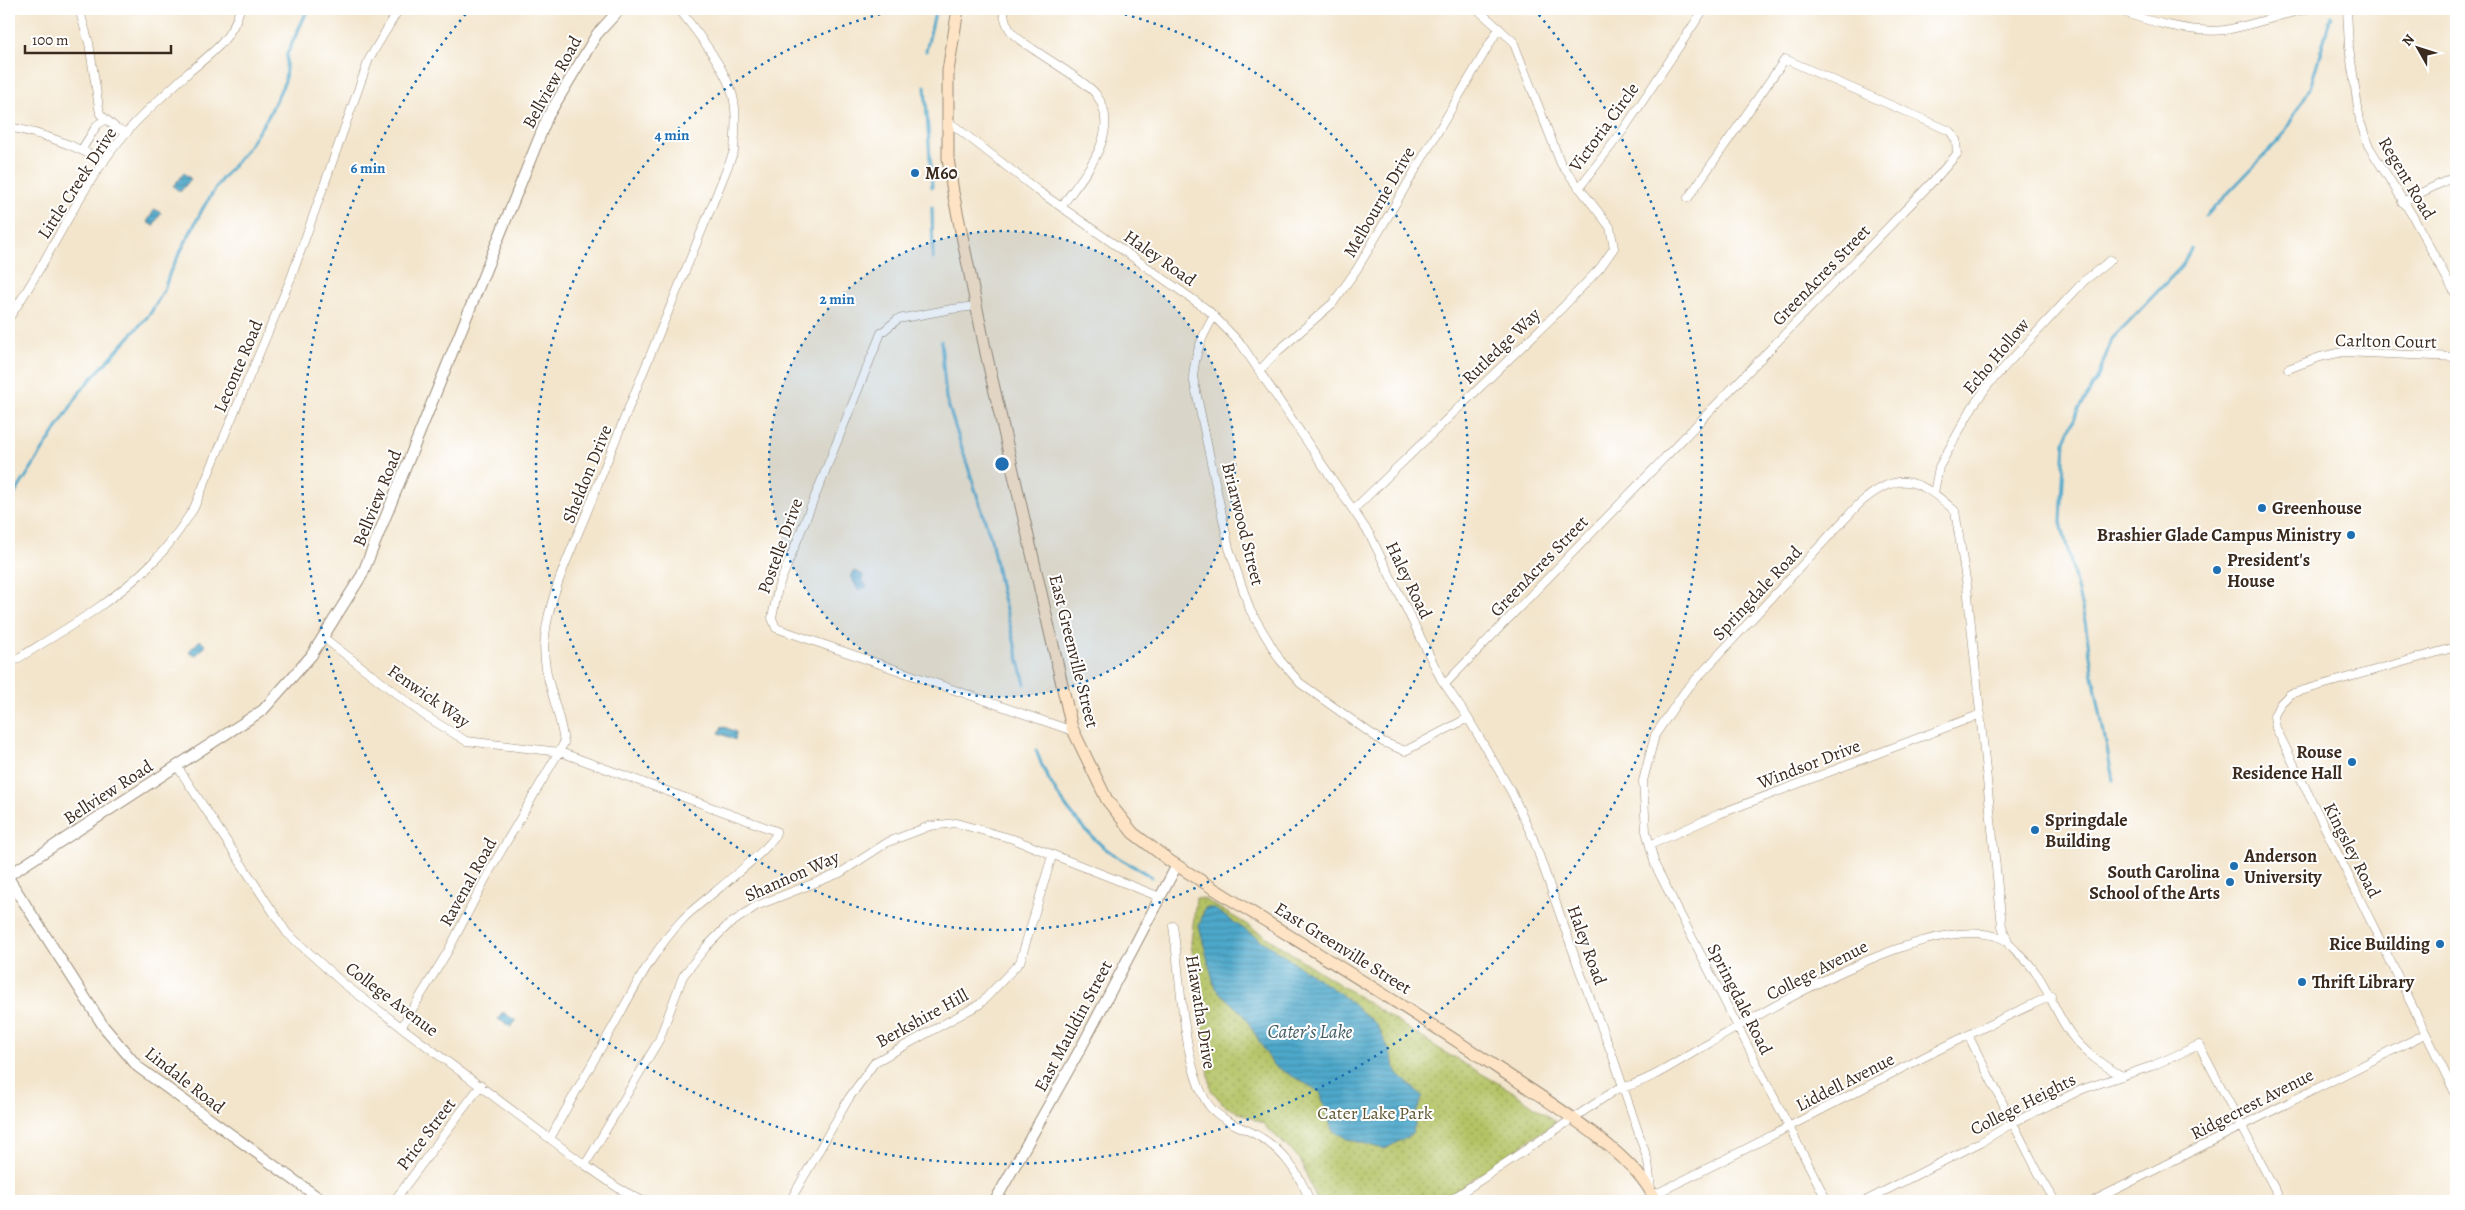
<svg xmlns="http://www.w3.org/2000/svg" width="2465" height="1210" viewBox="0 0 2465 1210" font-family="Alegreya,serif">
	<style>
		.park { fill: url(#park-dots); stroke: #787642 }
		.water { fill: url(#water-rules); stroke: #446974 }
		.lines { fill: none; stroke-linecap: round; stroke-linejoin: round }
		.stream { stroke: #4da8cb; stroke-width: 3 }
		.minor-casing { stroke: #978875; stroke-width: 9 }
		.tertiary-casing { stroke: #978875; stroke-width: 12 }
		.secondary-casing { stroke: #978875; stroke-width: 13 }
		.minor { stroke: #fff; stroke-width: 8 }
		.tertiary { stroke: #fff; stroke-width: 10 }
		.secondary { stroke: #fee4c5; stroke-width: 11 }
		.ring { fill: none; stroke: #1f6fb2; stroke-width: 2.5; stroke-dasharray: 2.5 5 }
		.poi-dot { fill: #1f6fb2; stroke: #fff; stroke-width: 2 }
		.labels { text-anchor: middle; stroke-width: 4; stroke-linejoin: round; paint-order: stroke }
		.street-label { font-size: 18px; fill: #3b2a1e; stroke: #fff }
		.poi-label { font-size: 18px; font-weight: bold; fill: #3b2a1e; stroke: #fff; text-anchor: start }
		.park-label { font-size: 18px; fill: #5f5833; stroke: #fff }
		.water-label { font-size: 19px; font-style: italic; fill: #425c63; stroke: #fff }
		.centre { fill: #1f6fb2; stroke: #fff; stroke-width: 2.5 }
		.ring-label { font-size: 15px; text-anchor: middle; font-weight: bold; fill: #1f6fb2; stroke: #fff; stroke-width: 4; stroke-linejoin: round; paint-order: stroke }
	</style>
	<defs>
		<pattern id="park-dots" width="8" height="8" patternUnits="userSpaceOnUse" patternTransform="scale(1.25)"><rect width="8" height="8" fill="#b4c365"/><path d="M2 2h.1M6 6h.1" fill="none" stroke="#949f53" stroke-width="1.8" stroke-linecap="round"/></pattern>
		<pattern id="water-rules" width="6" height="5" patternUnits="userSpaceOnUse" patternTransform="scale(1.25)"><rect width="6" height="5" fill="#4da8cb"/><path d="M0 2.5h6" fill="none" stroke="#4189a4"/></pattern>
	</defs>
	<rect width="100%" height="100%" fill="#fff"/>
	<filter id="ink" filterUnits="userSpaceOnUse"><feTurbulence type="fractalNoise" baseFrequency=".02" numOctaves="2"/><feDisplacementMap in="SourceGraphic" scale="10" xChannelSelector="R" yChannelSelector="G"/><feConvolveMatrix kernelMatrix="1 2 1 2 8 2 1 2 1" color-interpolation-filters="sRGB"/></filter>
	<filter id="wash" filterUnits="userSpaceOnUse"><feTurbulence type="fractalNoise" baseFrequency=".0096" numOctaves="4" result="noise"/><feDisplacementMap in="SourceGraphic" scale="20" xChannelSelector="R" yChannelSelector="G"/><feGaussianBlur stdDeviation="1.12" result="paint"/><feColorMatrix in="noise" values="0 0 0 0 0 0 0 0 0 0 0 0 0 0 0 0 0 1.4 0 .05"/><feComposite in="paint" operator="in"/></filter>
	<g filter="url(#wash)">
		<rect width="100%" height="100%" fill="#f3e5cc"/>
		<path class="park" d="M1196,898L1204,899L1246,924L1449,1055L1512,1091L1556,1122L1441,1201H1317L1300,1159L1262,1123L1225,1106L1211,1090L1191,943Z"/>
		<path class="water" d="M184,173L191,179L180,192L173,186Z
			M155,209L161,213L153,226L147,222Z
			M854,571L863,575V581L867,587L858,590L851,577Z
			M200,640L206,646L195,656L189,651Z
			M722,726L736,732L735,740L719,733Z
			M1205,908H1213L1342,995L1376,1024L1388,1047L1397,1074L1423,1096L1416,1113L1415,1125L1412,1134L1385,1149L1347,1139L1332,1130L1320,1092L1273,1065L1244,1015L1215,988L1199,926Z
			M503,1012L516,1021L511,1027L498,1019Z"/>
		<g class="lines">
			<path class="stream" d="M926,51L936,9
				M925,86L932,187
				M932,207L933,259
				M2206,216L2281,138L2310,88L2331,16
				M941,341L946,398L991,539L1001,590L1025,684
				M9,503L82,389L150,314L164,290L170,272L203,208L221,180L244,153L268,117L285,81L287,54L308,9
				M1036,750C1049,789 1082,834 1117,857C1128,864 1140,869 1151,877
				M2113,780L2093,676L2085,621L2061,522L2065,440L2077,413L2097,379L2112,339L2181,267L2191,249"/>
		</g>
	</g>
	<g filter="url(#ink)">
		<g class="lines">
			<defs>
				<path id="minor" d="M79,9L89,43L100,114L116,128L127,133
					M1003,9C1006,32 1015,37 1033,49C1047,59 1085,81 1095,93C1125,131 1083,176 1061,207
					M2117,9C2143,21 2196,34 2225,30C2253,25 2279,15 2306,9
					M2347,9L2349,47L2360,121L2368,145L2412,215L2456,295
					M948,121L1037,190L1208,310L1241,344L1370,535L1441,679L1468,718L1512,793L1533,838L1582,977L1613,1057L1648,1161L1651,1189
					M9,127C44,134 73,144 104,162
					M82,149L97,125L105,120
					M1579,188L1624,129L1704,9
					M2402,202L2456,176
					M976,306L952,309L898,319L881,333L778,588L772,618L776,628L1073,731
					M1214,316C1202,336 1195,353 1193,377L1229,548L1250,610L1280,660L1300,683L1383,742L1405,751L1468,718
					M9,318C53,255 81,180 134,124C151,106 171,89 189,72C212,53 232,39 240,9
					M2288,369L2320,357L2343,352L2456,357
					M1259,371L1277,352L1333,303L1357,269L1499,28
					M1934,493L1939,467L1973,406L1988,385L2085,280L2111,260
					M1353,510L1562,308L1600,268L1614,248L1610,227L1561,164L1513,41L1477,9
					M324,638L424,715L466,741L560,752L776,831C779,845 698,903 684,918C652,951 632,993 610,1032C590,1068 569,1102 550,1139
					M2456,647L2290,694L2280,704L2274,716L2276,728L2456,1095
					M9,664C57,634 112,604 152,563C169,546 182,527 194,508L291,278L369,59L399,9
					M1445,684L1938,176L1957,154L1956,140L1950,131L1785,59L1688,198
					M177,766L287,933L344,984L585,1165L618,1188L643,1201
					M1650,845L1719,814L1981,714
					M1173,926C1180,970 1183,1076 1211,1108C1222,1120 1238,1126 1253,1133C1282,1148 1298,1171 1310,1201
					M402,1026L448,951L489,872L564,743C560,707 540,674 545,636C550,590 576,541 593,497C638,381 688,267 734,151C735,132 738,108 731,90C720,60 698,34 679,9
					M1968,1035L2039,1174L2055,1201
					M585,1165L659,1040L683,976L706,947L727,926L756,906L840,873L888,842L930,826L956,823L1013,839L1160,897
					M1653,1195C1787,1131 1915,1057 2051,996
					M394,1201L481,1085
					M790,1201L849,1098L875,1062L980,1004L1020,962L1052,856
					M1449,1201L1617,1089C1650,1082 1679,1060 1708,1044C1769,1009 1935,908 2003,939C2008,942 2013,948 2017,952C2047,978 2049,1003 2070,1033C2083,1052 2103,1065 2122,1076
					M1827,1201L1655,865L1646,831L1643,781L1655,735L1685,691L1858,505C1898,469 1918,478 1955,511L1967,586L2002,926L2009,945
					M1865,1201L1981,1142L2014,1122L2083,1089L2152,1066L2199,1045L2281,1201
					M2093,1201L2425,1034"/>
				<path id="tertiary" d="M9,875L263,710L311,656L362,575L548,116L597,34L620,9
					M9,879L104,1027L138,1067L323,1201
					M995,1201L1083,1044L1177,865"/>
				<path id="secondary" d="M958,9L948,71V158L953,192L986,353L1072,728L1107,800L1133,833L1170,861C1278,930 1389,995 1496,1067C1538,1095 1639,1155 1655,1201"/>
			</defs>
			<use href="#minor" class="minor-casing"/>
			<use href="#tertiary" class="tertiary-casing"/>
			<use href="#secondary" class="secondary-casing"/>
			<use href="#minor" class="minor"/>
			<use href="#tertiary" class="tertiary"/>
			<use href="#secondary" class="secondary"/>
		</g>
	</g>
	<circle cx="1002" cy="464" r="233" fill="#1f6fb2" fill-opacity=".12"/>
	<g class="ring">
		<circle cx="1002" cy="464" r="233"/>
		<path d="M1103 9A466 466 0 1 1 901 9"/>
		<path d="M1534 9A700 700 0 1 1 470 9"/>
	</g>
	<g class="poi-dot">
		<circle cx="915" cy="173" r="5"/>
		<circle cx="2262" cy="508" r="5"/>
		<circle cx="2351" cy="535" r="5"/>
		<circle cx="2217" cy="570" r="5"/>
		<circle cx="2352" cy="762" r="5"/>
		<circle cx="2035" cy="830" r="5"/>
		<circle cx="2234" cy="866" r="5"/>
		<circle cx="2230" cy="882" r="5"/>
		<circle cx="2440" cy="944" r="5"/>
		<circle cx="2302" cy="982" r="5"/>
	</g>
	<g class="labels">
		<g class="street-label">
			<text transform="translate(552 82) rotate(-61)" y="6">Bellview Road</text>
			<text transform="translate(1604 127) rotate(-54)" y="6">Victoria Circle</text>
			<text transform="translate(2407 178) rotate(59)" y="6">Regent Road</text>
			<text transform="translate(77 183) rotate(-57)" y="6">Little Creek Drive</text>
			<text transform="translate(1379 202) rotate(-60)" y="6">Melbourne Drive</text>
			<text transform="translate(1160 258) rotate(35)" y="6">Haley Road</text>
			<text transform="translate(1821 275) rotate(-46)" y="6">GreenAcres Street</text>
			<text transform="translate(2386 341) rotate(1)" y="6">Carlton Court</text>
			<text transform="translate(1501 346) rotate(-44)" y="6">Rutledge Way</text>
			<text transform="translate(1996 356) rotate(-50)" y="6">Echo Hollow</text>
			<text transform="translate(238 366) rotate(-67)" y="6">Leconte Road</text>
			<text transform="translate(587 474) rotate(-68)" y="6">Sheldon Drive</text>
			<text transform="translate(377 498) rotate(-68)" y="6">Bellview Road</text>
			<text transform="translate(1243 524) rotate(76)" y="6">Briarwood Street</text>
			<text transform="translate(780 546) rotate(-70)" y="6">Postelle Drive</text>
			<text transform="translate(1539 566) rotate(-46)" y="6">GreenAcres Street</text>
			<text transform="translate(1409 580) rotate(64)" y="6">Haley Road</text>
			<text transform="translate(1757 593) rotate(-47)" y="6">Springdale Road</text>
			<text transform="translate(1074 651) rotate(76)" y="6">East Greenville Street</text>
			<text transform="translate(429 696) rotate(35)" y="6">Fenwick Way</text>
			<text transform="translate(1809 764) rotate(-21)" y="6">Windsor Drive</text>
			<text transform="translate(108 792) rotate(-33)" y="6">Bellview Road</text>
			<text transform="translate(2352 850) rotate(63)" y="6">Kingsley Road</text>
			<text transform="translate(792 876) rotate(-24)" y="6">Shannon Way</text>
			<text transform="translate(468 882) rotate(-61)" y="6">Ravenal Road</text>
			<text transform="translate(1587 945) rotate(70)" y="6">Haley Road</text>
			<text transform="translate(1343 948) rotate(32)" y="6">East Greenville Street</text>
			<text transform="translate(1817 970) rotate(-27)" y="6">College Avenue</text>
			<text transform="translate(392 999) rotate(37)" y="6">College Avenue</text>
			<text transform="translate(1740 999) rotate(63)" y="6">Springdale Road</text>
			<text transform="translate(1201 1012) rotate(81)" y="6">Hiawatha Drive</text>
			<text transform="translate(922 1018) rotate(-29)" y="6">Berkshire Hill</text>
			<text transform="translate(1073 1026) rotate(-62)" y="6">East Mauldin Street</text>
			<text transform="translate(185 1080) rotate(38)" y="6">Lindale Road</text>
			<text transform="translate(1845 1082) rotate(-27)" y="6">Liddell Avenue</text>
			<text transform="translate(2023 1104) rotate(-27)" y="6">College Heights</text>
			<text transform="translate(2252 1104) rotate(-27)" y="6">Ridgecrest Avenue</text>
			<text transform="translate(426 1134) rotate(-53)" y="6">Price Street</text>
		</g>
		<g class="poi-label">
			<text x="925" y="179">M60</text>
			<text x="2272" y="514">Greenhouse</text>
			<text x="2341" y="541" text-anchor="end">Brashier Glade Campus Ministry</text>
			<text x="2227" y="566">President's<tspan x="2227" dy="21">House</tspan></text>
			<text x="2342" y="758" text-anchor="end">Rouse<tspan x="2342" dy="21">Residence Hall</tspan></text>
			<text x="2045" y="826">Springdale<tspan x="2045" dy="21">Building</tspan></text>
			<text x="2244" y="862">Anderson<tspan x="2244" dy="21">University</tspan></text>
			<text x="2220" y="878" text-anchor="end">South Carolina<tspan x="2220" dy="21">School of the Arts</tspan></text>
			<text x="2430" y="950" text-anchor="end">Rice Building</text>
			<text x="2312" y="988">Thrift Library</text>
		</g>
		<g class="park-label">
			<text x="1375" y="1119">Cater Lake Park</text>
		</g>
		<g class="water-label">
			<text x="1310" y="1038">Cater’s Lake</text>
		</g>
	</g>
	<circle cx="1002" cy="464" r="8" class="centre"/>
	<g class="ring-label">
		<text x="672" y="140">4 min</text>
		<text x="368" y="173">6 min</text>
		<text x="837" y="304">2 min</text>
	</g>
	<rect width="2465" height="1210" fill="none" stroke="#fff" stroke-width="30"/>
	<g transform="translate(2418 48) rotate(309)" stroke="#ffffff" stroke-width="4" paint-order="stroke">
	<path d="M0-4L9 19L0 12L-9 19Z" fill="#3b2a1e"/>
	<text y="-8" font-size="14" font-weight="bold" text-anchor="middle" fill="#3b2a1e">N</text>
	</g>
	<path d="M25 45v8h146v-8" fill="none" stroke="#3b2a1e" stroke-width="2.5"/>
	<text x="32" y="45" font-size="15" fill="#3b2a1e" stroke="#ffffff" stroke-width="4" paint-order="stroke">100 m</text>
</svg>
